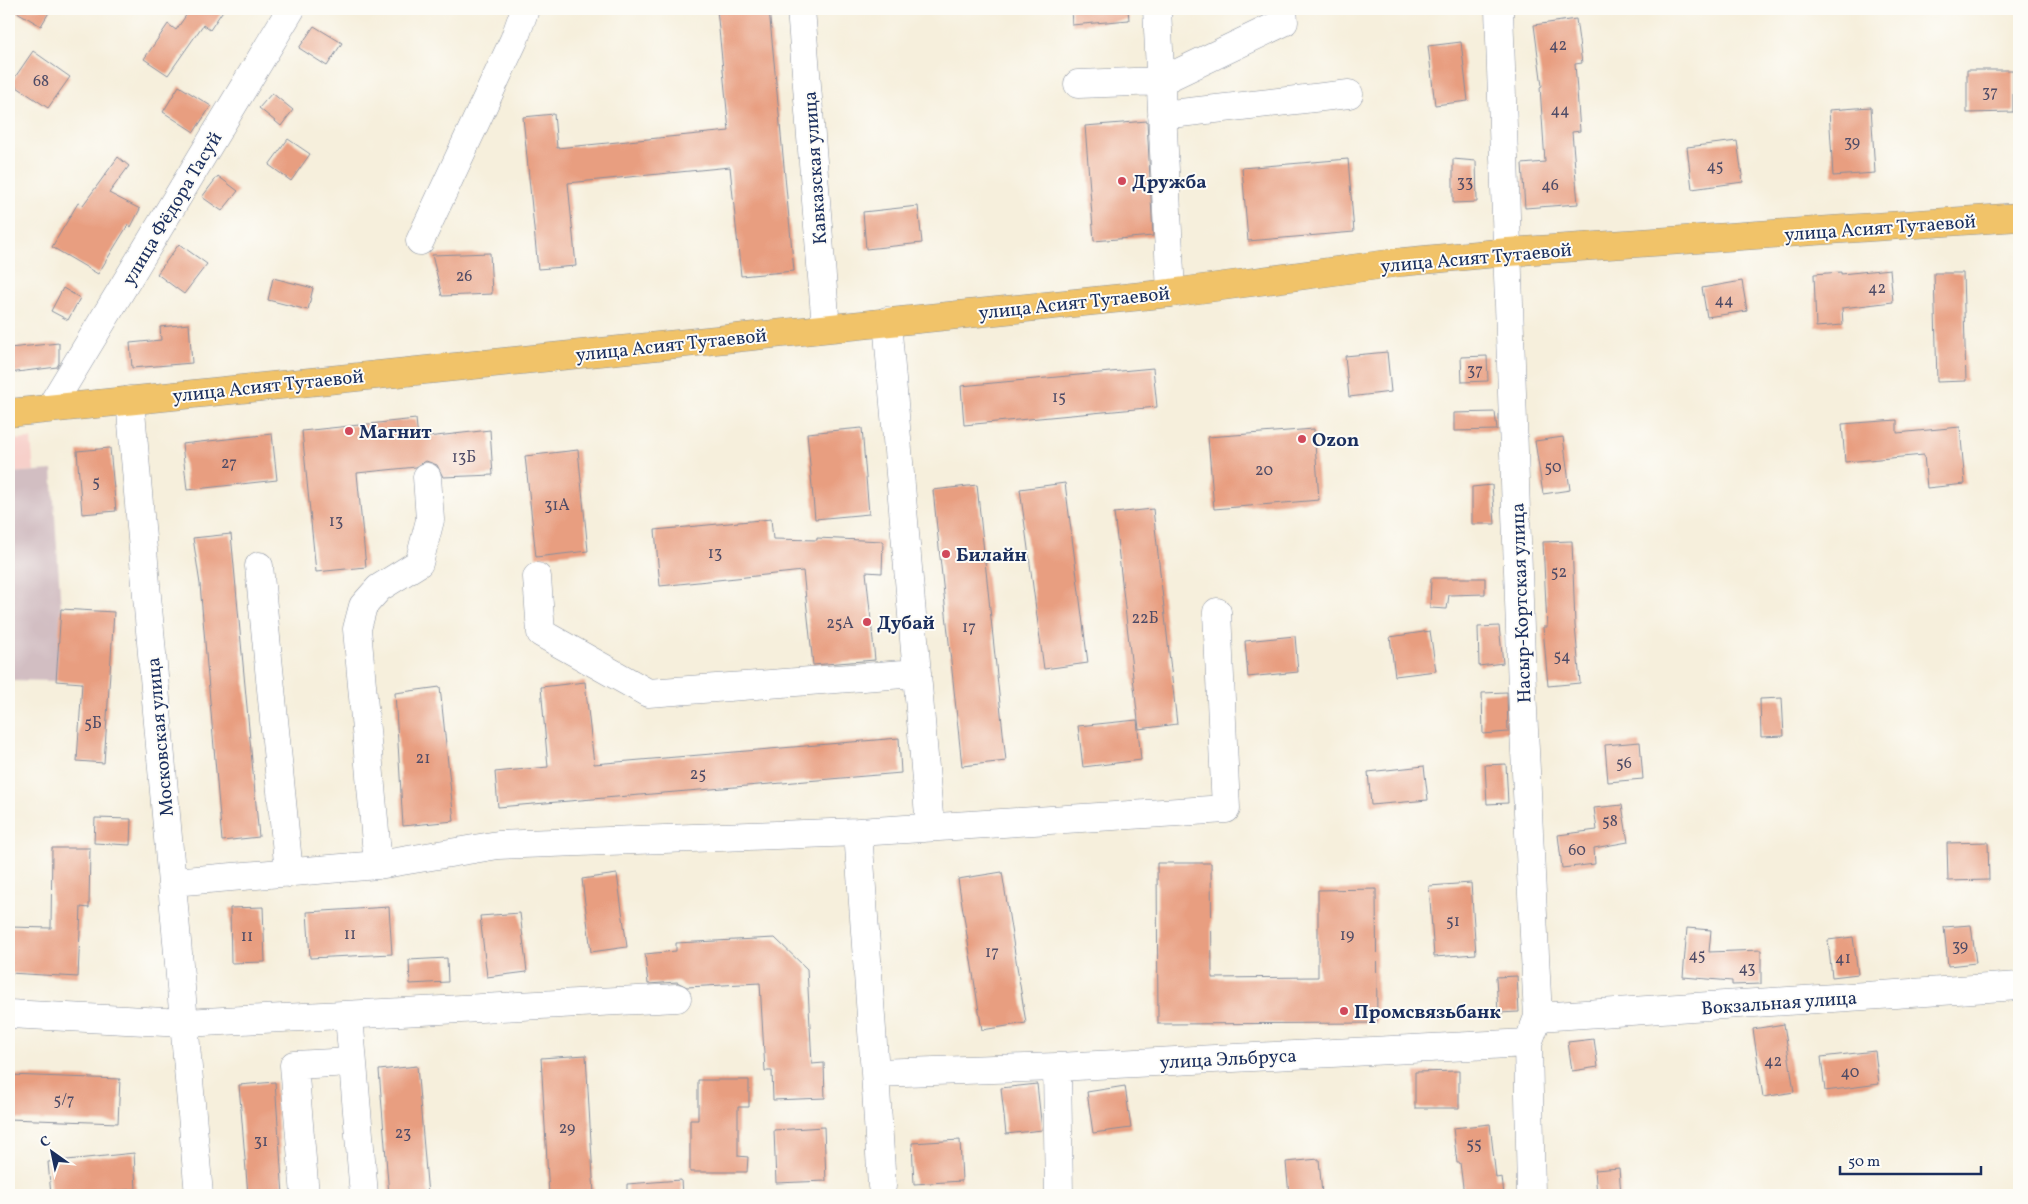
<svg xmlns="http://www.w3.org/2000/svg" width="2028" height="1204" viewBox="0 0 2028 1204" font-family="Vollkorn,serif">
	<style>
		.built { fill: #f7d0ca }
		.industrial { fill: #d2bec2 }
		.building { fill: #e89e80 }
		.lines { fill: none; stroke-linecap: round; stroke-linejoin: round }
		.minor-casing { stroke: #888f9d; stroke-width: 29 }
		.major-casing { stroke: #888f9d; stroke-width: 29 }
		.minor { stroke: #fff; stroke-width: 28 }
		.major { stroke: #f1c369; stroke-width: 28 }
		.poi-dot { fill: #d1495b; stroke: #fdfcf7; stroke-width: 2 }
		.labels { text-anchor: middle; stroke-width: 4; stroke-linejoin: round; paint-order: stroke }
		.number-label { font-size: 16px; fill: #4e4b66 }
		.street-label { font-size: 19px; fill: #1b2f5e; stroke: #fdfcf7 }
		.poi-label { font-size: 19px; font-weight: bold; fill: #1b2f5e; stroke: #fdfcf7; text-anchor: start }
	</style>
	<rect width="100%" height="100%" fill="#fdfcf7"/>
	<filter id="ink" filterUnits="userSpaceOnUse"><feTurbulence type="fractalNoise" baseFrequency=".02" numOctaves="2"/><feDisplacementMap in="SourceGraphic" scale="10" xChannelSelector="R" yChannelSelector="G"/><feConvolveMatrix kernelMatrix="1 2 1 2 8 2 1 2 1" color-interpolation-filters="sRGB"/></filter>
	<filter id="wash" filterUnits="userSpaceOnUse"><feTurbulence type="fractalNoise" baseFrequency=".0096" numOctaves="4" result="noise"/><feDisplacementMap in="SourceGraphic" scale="20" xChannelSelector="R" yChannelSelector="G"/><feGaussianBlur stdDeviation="1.12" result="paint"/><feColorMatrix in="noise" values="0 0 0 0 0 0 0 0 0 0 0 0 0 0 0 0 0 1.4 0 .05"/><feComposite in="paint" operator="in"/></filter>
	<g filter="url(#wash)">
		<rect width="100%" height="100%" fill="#f6efdc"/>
		<path class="built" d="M31,439L34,471L9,473V440Z"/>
		<path class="industrial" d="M52,470L61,609L56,681L9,680V473Z"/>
		<g id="blocks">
			<path class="building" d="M12,9H51L41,26Z
				M180,9H224L210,30L203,25L168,75L144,59L168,24L176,30L187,14Z
				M717,9H769L794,271L741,276L730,167L568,183L576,266L538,269L523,117L554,114L557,148L729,131Z
				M1071,9H1128L1129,20L1072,25Z
				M1576,19L1582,63L1575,64L1580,131L1572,132L1578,204L1525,208L1522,164L1545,162L1540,87L1542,86L1534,25Z
				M314,26L342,43L327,66L299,48Z
				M1461,42L1468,101L1435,105L1428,46Z
				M33,51L70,77L48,108L11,83Z
				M1967,70H2013V112L1967,113Z
				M179,86L211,106L194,132L163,112Z
				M272,93L293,110L281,126L259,108Z
				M1871,107L1875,173L1833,176L1829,110Z
				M1147,121L1153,236L1094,241L1085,126Z
				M288,139L310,154L291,181L269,165Z
				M1737,141L1743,182L1692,189L1687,147Z
				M118,157L129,166L109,193L140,209L131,227L128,225L98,274L52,247L78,203L83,205Z
				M1348,159L1354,232L1248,241L1242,168Z
				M1453,159L1476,161L1477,202L1453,203Z
				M218,176L238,191L222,211L202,197Z
				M918,206L922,243L866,249L863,212Z
				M179,244L207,264L184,294L157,274Z
				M490,253L492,294L442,296L432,255Z
				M1890,269L1893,302L1842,308L1843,325L1816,327L1814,274L1841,272V274Z
				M1934,273H1963L1966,381L1937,382Z
				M273,278L313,288L308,310L268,300Z
				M1742,281L1747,311L1707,317L1702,288Z
				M63,288L80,298L68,320L51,311Z
				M189,324L192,363L132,368L130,343L161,340L160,327Z
				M59,343V363L57,367L9,373V348Z
				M1387,352L1391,392L1349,397L1345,356Z
				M1487,356L1488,381L1462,382L1461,357Z
				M1153,368L1157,407L964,425L961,386Z
				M1495,412L1497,430L1454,431V413Z
				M416,419L418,438L490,430L493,475L443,477L437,465L426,461L416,467L357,473L366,567L316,572L302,431Z
				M1897,420V433L1960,427L1965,484L1927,488L1924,455L1845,462L1842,424Z
				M862,428L869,514L815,519L807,433Z
				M1314,429L1319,500L1214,509L1208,437Z
				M272,434L277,480L187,490L182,444Z
				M1563,437L1570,490L1543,494L1535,441Z
				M110,448L116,511L82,514L77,451Z
				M578,450L588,551L536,557L525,456Z
				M1065,483L1088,663L1044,669L1020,489Z
				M977,485L1006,761L962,766L933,490Z
				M1492,485L1495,524H1472V487Z
				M1153,509L1177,724L1139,729L1114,513Z
				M771,519L773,539L817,540V538L883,541L882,573L866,572L875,660L813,665L803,571L660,586L655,530Z
				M231,534L259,837L222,841L200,584L193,538Z
				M1572,541L1575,625L1580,683L1548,686L1543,627H1547L1543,542Z
				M1431,578H1485V594L1449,595L1447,609L1430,608Z
				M61,609L114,612L104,763L77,761L82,683L56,681Z
				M1499,626L1503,663L1479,666L1478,627Z
				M1430,631L1436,671L1395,676L1390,637Z
				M1295,636L1298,672L1248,677L1245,641Z
				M585,682L594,764L899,738L901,773L498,807L495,772L548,767L541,687Z
				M440,687L454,821L403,826L395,693Z
				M1507,692L1508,732L1483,734L1482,693Z
				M1782,698L1784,736L1761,737L1760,699Z
				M1137,720L1141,760L1083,767L1078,726Z
				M1640,742L1643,779L1608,782L1605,745Z
				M1506,764L1508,803L1487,804L1485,765Z
				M1424,766L1428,800L1371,805L1368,772Z
				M1622,805L1628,842L1594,848L1595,864L1562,868L1558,835L1597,830L1594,808Z
				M95,818L131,819L130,845L94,843Z
				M1988,842L1989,880L1948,881L1947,843Z
				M52,848H90L89,908L81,907L78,977L9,973V927L51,928Z
				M1157,863H1211L1212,978L1318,977V890L1376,889L1377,1023L1158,1024Z
				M1002,872L1026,1023L982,1030L958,879Z
				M617,874L627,947L591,952L582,879Z
				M1471,883L1476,954L1434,957L1429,886Z
				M263,907L265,962L231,963L230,908Z
				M389,907L392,954L310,958L307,912Z
				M520,913L527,972L487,977L480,916Z
				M1971,925L1976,963L1948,966L1944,927Z
				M1687,928L1711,930L1709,952L1761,950V984L1732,985V981L1683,977Z
				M1853,937L1858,974L1832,977L1828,940Z
				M775,938L807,969L812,1064L824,1063L825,1098L773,1100L772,1071H765L760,983L687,987L677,982L648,984L645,954L676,951V943Z
				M447,958L448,982L410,984L409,960Z
				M1517,976L1519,1012L1498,1013L1496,977Z
				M1784,1024L1794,1092L1763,1097L1753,1029Z
				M1594,1039L1598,1067L1572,1071L1568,1042Z
				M1875,1051L1879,1084L1825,1091L1821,1057Z
				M586,1055L594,1195H549L541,1058Z
				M417,1066L428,1195H389L379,1070Z
				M1459,1071V1108H1415V1072Z
				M9,1075L120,1079L118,1123L9,1119Z
				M698,1080H749V1107H738V1156L748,1157L747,1172H690V1120H698Z
				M275,1082L283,1195H248L239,1085Z
				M1037,1084L1042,1130L1006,1134L1001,1088Z
				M1125,1086L1131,1128L1093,1133L1087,1092Z
				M1490,1124L1496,1178L1502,1177L1504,1195H1464L1460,1163H1457L1453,1128Z
				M824,1127L826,1181L776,1183L774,1130Z
				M960,1140L962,1181L914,1184L912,1143Z
				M134,1153L136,1189L77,1195H51L48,1162Z
				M1319,1159L1322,1195H1289L1286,1162Z
				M1619,1168L1621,1195H1597L1595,1170Z
				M681,1180L682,1195H627V1184Z"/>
		</g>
	</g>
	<g filter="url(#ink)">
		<use href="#blocks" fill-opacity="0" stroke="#888f9d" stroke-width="1"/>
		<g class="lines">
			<defs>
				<path id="minor" d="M801,9L826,328
					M1157,9L1171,293
					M1499,9L1522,689L1538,1017L1528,1043L1531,1195
					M1078,84L1161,81L1284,22L1283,9
					M1162,115L1349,94
					M420,241L514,40L525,9
					M887,321L930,827
					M130,400L199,1195
					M50,408L291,9
					M259,566L289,873
					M537,577L541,633L648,693L917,673
					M858,832L875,1073L1057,1067L1528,1043
					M378,865L357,629L363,606L379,588L419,563L430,520L427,477
					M172,882L378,865L498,845L858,832L1226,809L1217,612
					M9,1014L184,1023L677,998
					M349,1016L364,1195
					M1538,1017L2019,986
					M1057,1067L1059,1195
					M875,1073L882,1186
					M305,1195L294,1065L352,1062"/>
				<path id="major" d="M9,413L1171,293L1402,262L1508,252L2019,217"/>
			</defs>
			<use href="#minor" class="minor-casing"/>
			<use href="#major" class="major-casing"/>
			<use href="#minor" class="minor"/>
			<use href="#major" class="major"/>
		</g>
	</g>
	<g class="poi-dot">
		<circle cx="1122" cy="181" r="5"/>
		<circle cx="349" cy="431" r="5"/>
		<circle cx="1302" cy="439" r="5"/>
		<circle cx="946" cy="554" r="5"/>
		<circle cx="867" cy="622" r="5"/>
		<circle cx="1344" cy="1011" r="5"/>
	</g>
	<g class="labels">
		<g class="number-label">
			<text x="1558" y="50">42</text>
			<text x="41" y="86">68</text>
			<text x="1990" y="97">37</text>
			<text x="1560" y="115">44</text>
			<text x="1852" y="147">39</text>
			<text x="1715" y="171">45</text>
			<text x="1465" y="187">33</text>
			<text x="1550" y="190">46</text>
			<text x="464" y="281">26</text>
			<text x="1877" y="293">42</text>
			<text x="1724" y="305">44</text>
			<text x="1475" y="375">37</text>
			<text x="1059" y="402">15</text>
			<text x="464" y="462">13Б</text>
			<text x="229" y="468">27</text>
			<text x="1553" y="472">50</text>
			<text x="1264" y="475">20</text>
			<text x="96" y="487">5</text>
			<text x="557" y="510">31А</text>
			<text x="336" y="526">13</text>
			<text x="715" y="558">13</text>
			<text x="1559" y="577">52</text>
			<text x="1145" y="623">22Б</text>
			<text x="840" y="628">25А</text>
			<text x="969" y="632">17</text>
			<text x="1562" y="661">54</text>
			<text x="93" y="728">5Б</text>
			<text x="423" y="763">21</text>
			<text x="1624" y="768">56</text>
			<text x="698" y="779">25</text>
			<text x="1610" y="826">58</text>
			<text x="1577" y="855">60</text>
			<text x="1453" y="926">51</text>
			<text x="350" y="939">11</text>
			<text x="1347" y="940">19</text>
			<text x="247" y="941">11</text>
			<text x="1960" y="951">39</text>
			<text x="992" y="957">17</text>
			<text x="1697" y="960">45</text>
			<text x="1843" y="963">41</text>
			<text x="1747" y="973">43</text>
			<text x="1773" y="1066">42</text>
			<text x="1850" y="1077">40</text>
			<text x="64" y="1105">5/7</text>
			<text x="567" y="1133">29</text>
			<text x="403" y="1138">23</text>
			<text x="261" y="1146">31</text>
			<text x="1474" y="1149">55</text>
		</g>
		<g class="street-label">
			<text transform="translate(814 168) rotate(-94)" y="7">Кавказская улица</text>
			<text transform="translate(171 208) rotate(-59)" y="7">улица Фёдора Тасуй</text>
			<text transform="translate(1880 227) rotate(-4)" y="7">улица Асият Тутаевой</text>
			<text transform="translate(1476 257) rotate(-5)" y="7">улица Асият Тутаевой</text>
			<text transform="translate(1074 302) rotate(-6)" y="7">улица Асият Тутаевой</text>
			<text transform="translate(671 344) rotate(-6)" y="7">улица Асият Тутаевой</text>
			<text transform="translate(268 385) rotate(-6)" y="7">улица Асият Тутаевой</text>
			<text transform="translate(1520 603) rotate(-92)" y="7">Насыр-Кортская улица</text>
			<text transform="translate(159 737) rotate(-95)" y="7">Московская улица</text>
			<text transform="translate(1779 1002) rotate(-4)" y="7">Вокзальная улица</text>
			<text transform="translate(1228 1058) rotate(-3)" y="7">улица Эльбруса</text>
		</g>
		<g class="poi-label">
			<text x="1132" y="188">Дружба</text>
			<text x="359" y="438">Магнит</text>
			<text x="1312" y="446">Ozon</text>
			<text x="956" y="561">Билайн</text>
			<text x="877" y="629">Дубай</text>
			<text x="1354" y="1018">Промсвязьбанк</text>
		</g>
	</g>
	<rect width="2028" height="1204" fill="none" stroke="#fdfcf7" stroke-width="30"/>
	<g transform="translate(52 1152) rotate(327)" stroke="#fdfcf7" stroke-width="4" paint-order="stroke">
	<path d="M0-4L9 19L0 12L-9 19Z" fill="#1b2f5e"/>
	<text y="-8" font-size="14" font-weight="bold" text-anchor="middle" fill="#1b2f5e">С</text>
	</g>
	<path d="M1840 1166v8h141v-8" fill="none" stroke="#1b2f5e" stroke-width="2.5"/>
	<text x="1848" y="1166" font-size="15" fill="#1b2f5e" stroke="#fdfcf7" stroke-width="4" paint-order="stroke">50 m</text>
</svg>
